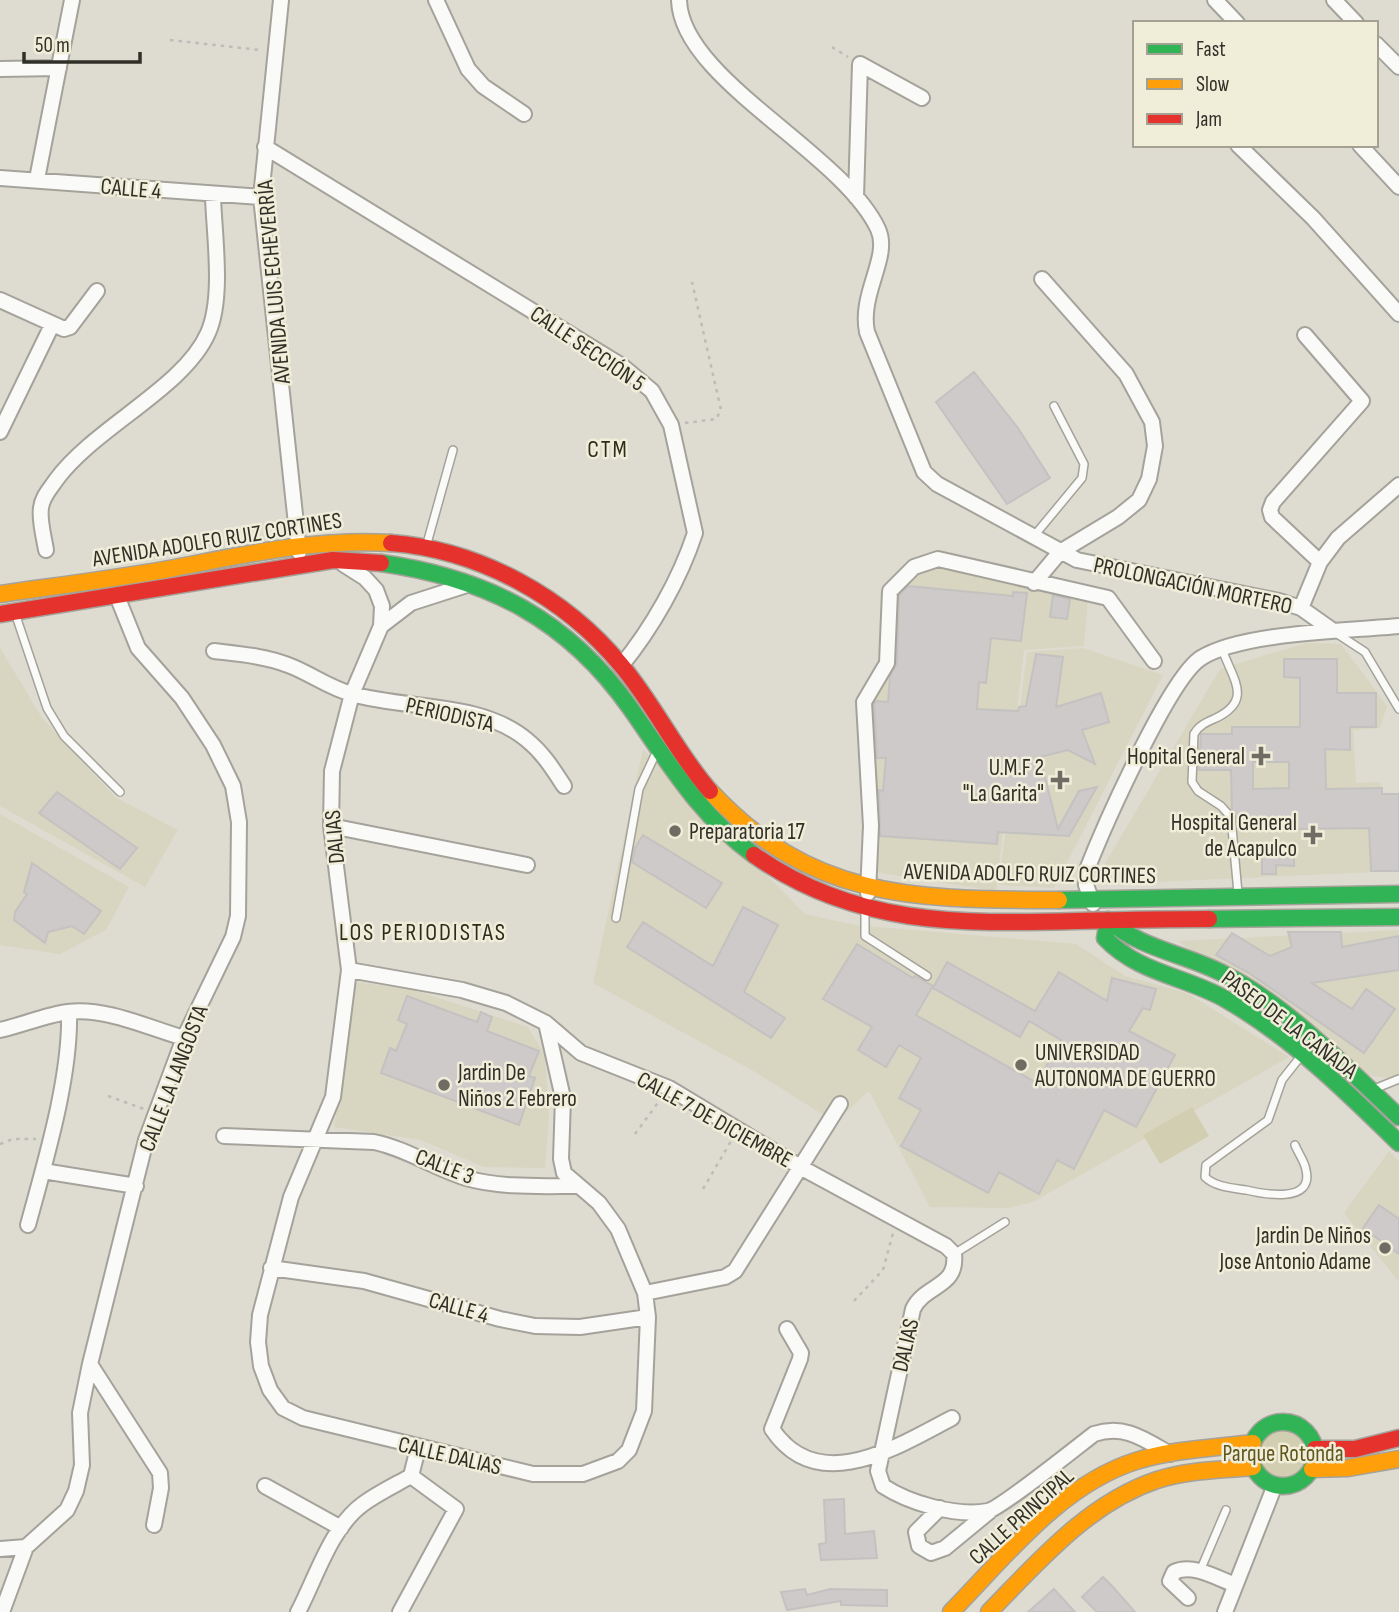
<svg xmlns="http://www.w3.org/2000/svg" width="1399" height="1612" viewBox="0 0 1399 1612" font-family="'Sofia Sans Condensed',sans-serif">
	<style>
		.built { fill: #d8d5c1 }
		.green { fill: #d2ceb1 }
		.building { fill: #cdcac9; stroke: #c4c2c0; stroke-width: 2; fill-rule: evenodd }
		.lines { fill: none; stroke-linecap: round; stroke-linejoin: round }
		.lane-casing { stroke: #a4a29a; stroke-width: 10 }
		.street-casing { stroke: #a4a29a; stroke-width: 18 }
		.fast-casing { stroke: #a4a29a; stroke-width: 19 }
		.slow-casing { stroke: #a4a29a; stroke-width: 19 }
		.jam-casing { stroke: #a4a29a; stroke-width: 19 }
		.path { stroke: #bcbcb8; stroke-width: 2.5; stroke-dasharray: 3.5 5; stroke-linecap: butt }
		.lane { stroke: #fafaf8; stroke-width: 7 }
		.street { stroke: #fafaf8; stroke-width: 14 }
		.fast { stroke: #30b455; stroke-width: 16 }
		.slow { stroke: #ff9f0a; stroke-width: 16 }
		.jam { stroke: #e5322d; stroke-width: 16 }
		.poi-dot { fill: #6e6c63; stroke: #f0edd9; stroke-width: 2.5 }
		.labels { text-anchor: middle; stroke-width: 5; stroke-linejoin: round; paint-order: stroke }
		.street-label { font-size: 23px; fill: #313028; stroke: #f0edd9 }
		.poi-label { font-size: 23px; fill: #313028; stroke: #f0edd9; text-anchor: end }
		.park-label { font-size: 23px; fill: #60571f; stroke: #f0edd9 }
		.neighbourhood-label { font-size: 24px; letter-spacing: 2px; fill: #2e2c1c; stroke: #f0edd9 }
	</style>
	<rect width="100%" height="100%" fill="#dedcd1"/>
	<path class="built" d="M938,561L1088,598L1084,646L1024,650L996,891L874,872L865,703L889,664L891,592L916,569Z
		M1306,643L1341,644L1387,706L1380,728L1353,730L1356,783L1380,782L1399,871L1110,884L1100,872L1220,669Z
		M0,648L42,718L115,797L178,830L145,887L0,806Z
		M1083,648L1163,675L1054,888L999,885L1027,652Z
		M643,749L805,914L855,925L1076,944L1125,976L1187,993L1289,1057L1033,1202L1008,1208L930,1207L869,1091L835,1122L757,1073L593,983Z
		M0,814L129,887L106,930L60,954L0,945Z
		M1399,930V1084L1393,1079L1367,1075L1178,941Z
		M356,982L414,990L528,1027L545,1055L549,1116L545,1168L484,1167L421,1140L334,1127Z
		M1389,1151L1399,1161V1282L1344,1213Z"/>
	<path class="green" d="M1192,1107L1209,1136L1160,1164L1143,1135Z
		M1258 1452a25 25 0 1 1 50 0a25 25 0 1 1-50 0Z"/>
	<path class="building" d="M974,372L1018,428L1050,478L1007,504L936,402Z
		M908,586L1013,596V592L1027,593L1021,641L991,638L986,683L979,682L977,709L1018,711L1019,707L1026,706L1036,654L1063,657L1056,707L1101,693L1109,722L1082,730L1095,764L1068,750L1040,757L1058,829L1079,791L1097,787L1069,836L998,832L997,844L880,836L879,790L883,791L886,758H877L874,704L876,701L888,702L890,676L897,663L899,595Z
		M1053,595L1070,599L1067,619L1050,617Z
		M1284,659H1337V693H1376V727H1350V750L1325,749L1326,789L1382,788V794H1399V871H1371L1369,828L1290,829V820L1238,821L1232,809L1231,770H1199L1201,734H1232V727H1300V678L1284,677ZM1253,762H1289V788L1253,789Z
		M57,792L137,848L120,869L39,813Z
		M643,835L722,883L706,908L632,862L635,848Z
		M1262,844H1294V866L1276,865V874H1262Z
		M32,863L101,911L84,934L72,926L48,932L45,943L14,920L15,912L27,894L24,892Z
		M743,907L778,925L744,992L785,1018L771,1038L627,947L643,922L713,966Z
		M1288,932H1341L1342,947L1399,936V970L1312,983L1352,1009L1366,989L1395,1009L1364,1053L1249,973L1216,955L1232,933L1270,956L1292,947Z
		M857,944L913,978L915,976L933,986L916,1015L1037,1083L1061,1040L1029,1021L1020,1037L933,988L947,962L1035,1011L1059,972L1107,1001L1112,978L1156,989L1150,1010L1143,1008L1129,1031L1175,1055L1136,1127L1104,1110L1074,1169L1057,1160L1039,1194L999,1172L988,1193L901,1146L921,1110L899,1098L921,1058L899,1045L886,1067L858,1050L872,1027L823,999Z
		M407,996L477,1022L481,1012L492,1017L487,1031L539,1051L529,1076L535,1078L519,1125L381,1073L390,1048L396,1051L407,1024L398,1020Z
		M1379,1205L1399,1219V1254L1363,1228Z
		M844,1499L845,1534L874,1531L877,1558L821,1560L819,1544L826,1543L824,1500Z
		M1103,1577L1113,1587L1135,1612H1097L1082,1597Z
		M805,1589L807,1595L830,1589L887,1590V1606L841,1605V1601L787,1610L781,1592Z
		M1054,1589L1075,1612H1028Z"/>
	<g class="lines">
		<defs>
			<path id="lane" d="M1034,536L1082,478L1084,464L1054,406
				M426,547L453,450
				M15,613L47,708L64,736L120,792
				M1336,633L1365,652L1399,709
				M1222,649C1233,680 1253,700 1216,718C1207,722 1199,725 1194,734L1192,782L1198,791L1221,806L1231,817L1238,893
				M865,912V936L927,976
				M616,918L639,789L656,753
				M1374,1089L1399,1079
				M1295,1145C1298,1153 1305,1162 1306,1170C1314,1204 1263,1194 1246,1190C1233,1188 1215,1187 1205,1177L1206,1165L1268,1120L1282,1080L1301,1056
				M954,1254L1005,1222
				M1200,1571L1226,1510"/>
			<path id="street" d="M281,0L261,197L299,552
				M436,0L468,69L483,86L524,114
				M679,0C681,79 841,151 878,229C891,257 859,293 867,332L924,472L937,484L1077,560L1279,601L1301,608L1332,630
				M1215,0L1237,23
				M1334,0L1356,23
				M1376,44L1399,67
				M0,69L59,68
				M1238,145L1313,218L1399,314
				M1360,145L1399,187
				M265,147L622,366L652,391L671,425L695,533C680,579 652,628 621,666
				M0,178L261,197
				M37,179L72,0
				M856,197L860,64L922,98
				M0,300L64,329L70,327L97,291
				M1305,335L1362,401L1273,502L1270,510L1272,517L1320,562
				M0,432L52,325
				M46,550C44,537 39,520 41,508C42,497 50,489 56,480C95,427 184,388 208,333C224,297 214,235 213,196
				M343,564L365,578L376,590L382,606L381,626L352,694L332,771L331,826L349,970L333,1097L291,1197L260,1315L258,1342L261,1366L270,1390L283,1408L303,1418L533,1474H583L618,1461L629,1450L644,1411L648,1317L645,1293L618,1229L599,1203L564,1173L561,1159L563,1098L546,1023
				M1034,583L1060,552L1118,517L1139,500L1149,479L1155,446L1152,422L1126,374L1042,279
				M1301,608L1320,562L1338,538L1399,485
				M381,626L411,603L470,584
				M214,651C239,654 265,656 288,665C310,673 329,688 352,694C407,710 481,701 527,740C543,753 553,769 564,786
				M331,826L527,865
				M868,893L871,826L864,702L887,663L890,591L914,567L938,559L1108,598L1154,661
				M1093,904L1086,885V872C1102,831 1169,678 1201,658C1242,632 1349,631 1399,626
				M349,970L462,990L506,1003L546,1023L581,1053L669,1088L802,1168L946,1246L954,1254C958,1288 925,1284 913,1309L878,1471L883,1486C909,1503 956,1517 988,1511C1001,1508 1077,1447 1094,1434C1124,1424 1144,1439 1170,1454
				M0,1030C23,1025 45,1015 68,1012C105,1007 149,1028 184,1038
				M224,1136L374,1142C407,1149 434,1168 466,1178C500,1188 541,1186 576,1186
				M43,1171L136,1186
				M28,1225C45,1162 71,1077 69,1012
				M271,1268L364,1281L500,1319L535,1326L580,1327L648,1317
				M645,1293L725,1277L735,1271L840,1104
				M787,1329L801,1353L800,1359L772,1429C818,1498 898,1446 952,1418
				M90,1364L160,1473L161,1488L154,1525
				M411,1476L418,1448
				M265,1486L341,1528
				M940,1508L916,1532L919,1546L931,1553L945,1548L990,1511
				M0,1549L26,1547L67,1510L76,1491L82,1465L80,1413L90,1364L146,1140L184,1038L233,937L238,916L239,822L233,786L213,745L182,698L138,648L117,596
				M1188,1598L1170,1581L1174,1572C1193,1563 1217,1578 1235,1585
				M2,1612L26,1547
				M298,1612C316,1578 331,1527 363,1504C378,1493 395,1485 411,1476
				M400,1612L456,1509L411,1476
				M1225,1612L1275,1485"/>
			<path id="fast" d="M381,563C487,578 568,619 631,709C669,763 699,815 754,855
				M1059,900L1399,894
				M1209,919L1399,917
				M1108,920L1105,938C1139,974 1186,976 1227,1000C1291,1037 1346,1091 1399,1143
				M1108,920C1141,949 1186,954 1224,974C1285,1004 1349,1070 1399,1117
				M1251 1454a32 32 0 1 1 64 0a32 32 0 1 1-64 0Z"/>
			<path id="slow" d="M0,594C56,586 113,579 169,569C244,555 315,538 391,543
				M710,791C813,902 919,899 1059,900
				M1312,1469L1348,1468L1399,1459
				M951,1612C1005,1557 1060,1485 1136,1461C1174,1449 1214,1448 1253,1443
				M989,1612C1038,1562 1088,1503 1157,1480C1188,1470 1221,1470 1253,1467"/>
			<path id="jam" d="M391,543C480,550 565,597 621,665C654,704 676,752 710,791
				M0,614L333,560L381,563
				M754,855C854,926 959,924 1076,921C1120,920 1165,919 1209,919
				M1315,1449H1355L1399,1438"/>
		</defs>
		<use href="#lane" class="lane-casing"/>
		<use href="#street" class="street-casing"/>
		<use href="#fast" class="fast-casing"/>
		<use href="#slow" class="slow-casing"/>
		<use href="#jam" class="jam-casing"/>
		<path class="path" d="M170,40L260,50
			M832,47L848,57
			M685,423L716,419L721,410L692,282
			M108,1096L144,1109
			M635,1134L660,1100
			M0,1144L13,1139H36
			M703,1189L731,1141
			M854,1301L883,1270L893,1233"/>
		<use href="#lane" class="lane"/>
		<use href="#street" class="street"/>
		<use href="#fast" class="fast"/>
		<use href="#slow" class="slow"/>
		<use href="#jam" class="jam"/>
	</g>
	<g class="poi-dot">
		<path d="M1257.5 745.5h7v7h7v7h-7v7h-7v-7h-7v-7h7z"/>
		<path d="M1056.5 769.5h7v7h7v7h-7v7h-7v-7h-7v-7h7z"/>
		<circle cx="675" cy="831" r="7"/>
		<path d="M1309.5 824.5h7v7h7v7h-7v7h-7v-7h-7v-7h7z"/>
		<circle cx="1021" cy="1065" r="7"/>
		<circle cx="444" cy="1085" r="7"/>
		<circle cx="1385" cy="1248" r="7"/>
	</g>
	<g class="labels">
		<g class="street-label">
			<text transform="translate(131 188) rotate(5)" y="8">CALLE 4</text>
			<text transform="translate(273 282) rotate(-95)" y="8">AVENIDA LUIS ECHEVERRÍA</text>
			<text transform="translate(588 348) rotate(34)" y="8">CALLE SECCIÓN 5</text>
			<text transform="translate(217 539) rotate(-9)" y="8">AVENIDA ADOLFO RUIZ CORTINES</text>
			<text transform="translate(1193 585) rotate(12)" y="8">PROLONGACIÓN MORTERO</text>
			<text transform="translate(450 714) rotate(13)" y="8">PERIODISTA</text>
			<text transform="translate(334 837) rotate(-95)" y="8">DALIAS</text>
			<text transform="translate(1030 873) rotate(1)" y="8">AVENIDA ADOLFO RUIZ CORTINES</text>
			<text transform="translate(1290 1024) rotate(37)" y="8">PASEO DE LA CAÑADA</text>
			<text transform="translate(173 1078) rotate(-69)" y="8">CALLE LA LANGOSTA</text>
			<text transform="translate(715 1119) rotate(29)" y="8">CALLE 7 DE DICIEMBRE</text>
			<text transform="translate(445 1166) rotate(21)" y="8">CALLE 3</text>
			<text transform="translate(459 1307) rotate(16)" y="8">CALLE 4</text>
			<text transform="translate(905 1345) rotate(-77)" y="8">DALIAS</text>
			<text transform="translate(450 1455) rotate(13)" y="8">CALLE DALIAS</text>
			<text transform="translate(1021 1516) rotate(-42)" y="8">CALLE PRINCIPAL</text>
		</g>
		<g class="poi-label">
			<text x="1245" y="764">Hopital General</text>
			<text x="1044" y="775">U.M.F 2<tspan x="1044" dy="26">"La Garita"</tspan></text>
			<text x="1297" y="830">Hospital General<tspan x="1297" dy="26">de Acapulco</tspan></text>
			<text x="689" y="839" text-anchor="start">Preparatoria 17</text>
			<text x="1035" y="1060" text-anchor="start">UNIVERSIDAD<tspan x="1035" dy="26">AUTONOMA DE GUERRO</tspan></text>
			<text x="458" y="1080" text-anchor="start">Jardin De<tspan x="458" dy="26">Niños 2 Febrero</tspan></text>
			<text x="1371" y="1243">Jardin De Niños<tspan x="1371" dy="26">Jose Antonio Adame</tspan></text>
		</g>
		<g class="park-label">
			<text x="1283" y="1461">Parque Rotonda</text>
		</g>
		<g class="neighbourhood-label">
			<text x="608" y="457">CTM</text>
			<text x="423" y="940">LOS PERIODISTAS</text>
		</g>
	</g>
	<rect x="1133" y="21" width="245" height="126" fill="#f0edd9" stroke="#a4a192" stroke-width="2"/>
	<rect x="1147" y="44" width="35" height="10" fill="#30b455" stroke="#a4a192" stroke-width="2"/>
	<text x="1196" y="56" font-size="21" fill="#313028">Fast</text>
	<rect x="1147" y="79" width="35" height="10" fill="#ff9f0a" stroke="#a4a192" stroke-width="2"/>
	<text x="1196" y="91" font-size="21" fill="#313028">Slow</text>
	<rect x="1147" y="114" width="35" height="10" fill="#e5322d" stroke="#a4a192" stroke-width="2"/>
	<text x="1196" y="126" font-size="21" fill="#313028">Jam</text>
	<path d="M24 52v10h116v-10" fill="none" stroke="#313028" stroke-width="3.5"/>
	<text x="35" y="52" font-size="21" fill="#313028" stroke="#f0edd9" stroke-width="5" paint-order="stroke">50 m</text>
</svg>
